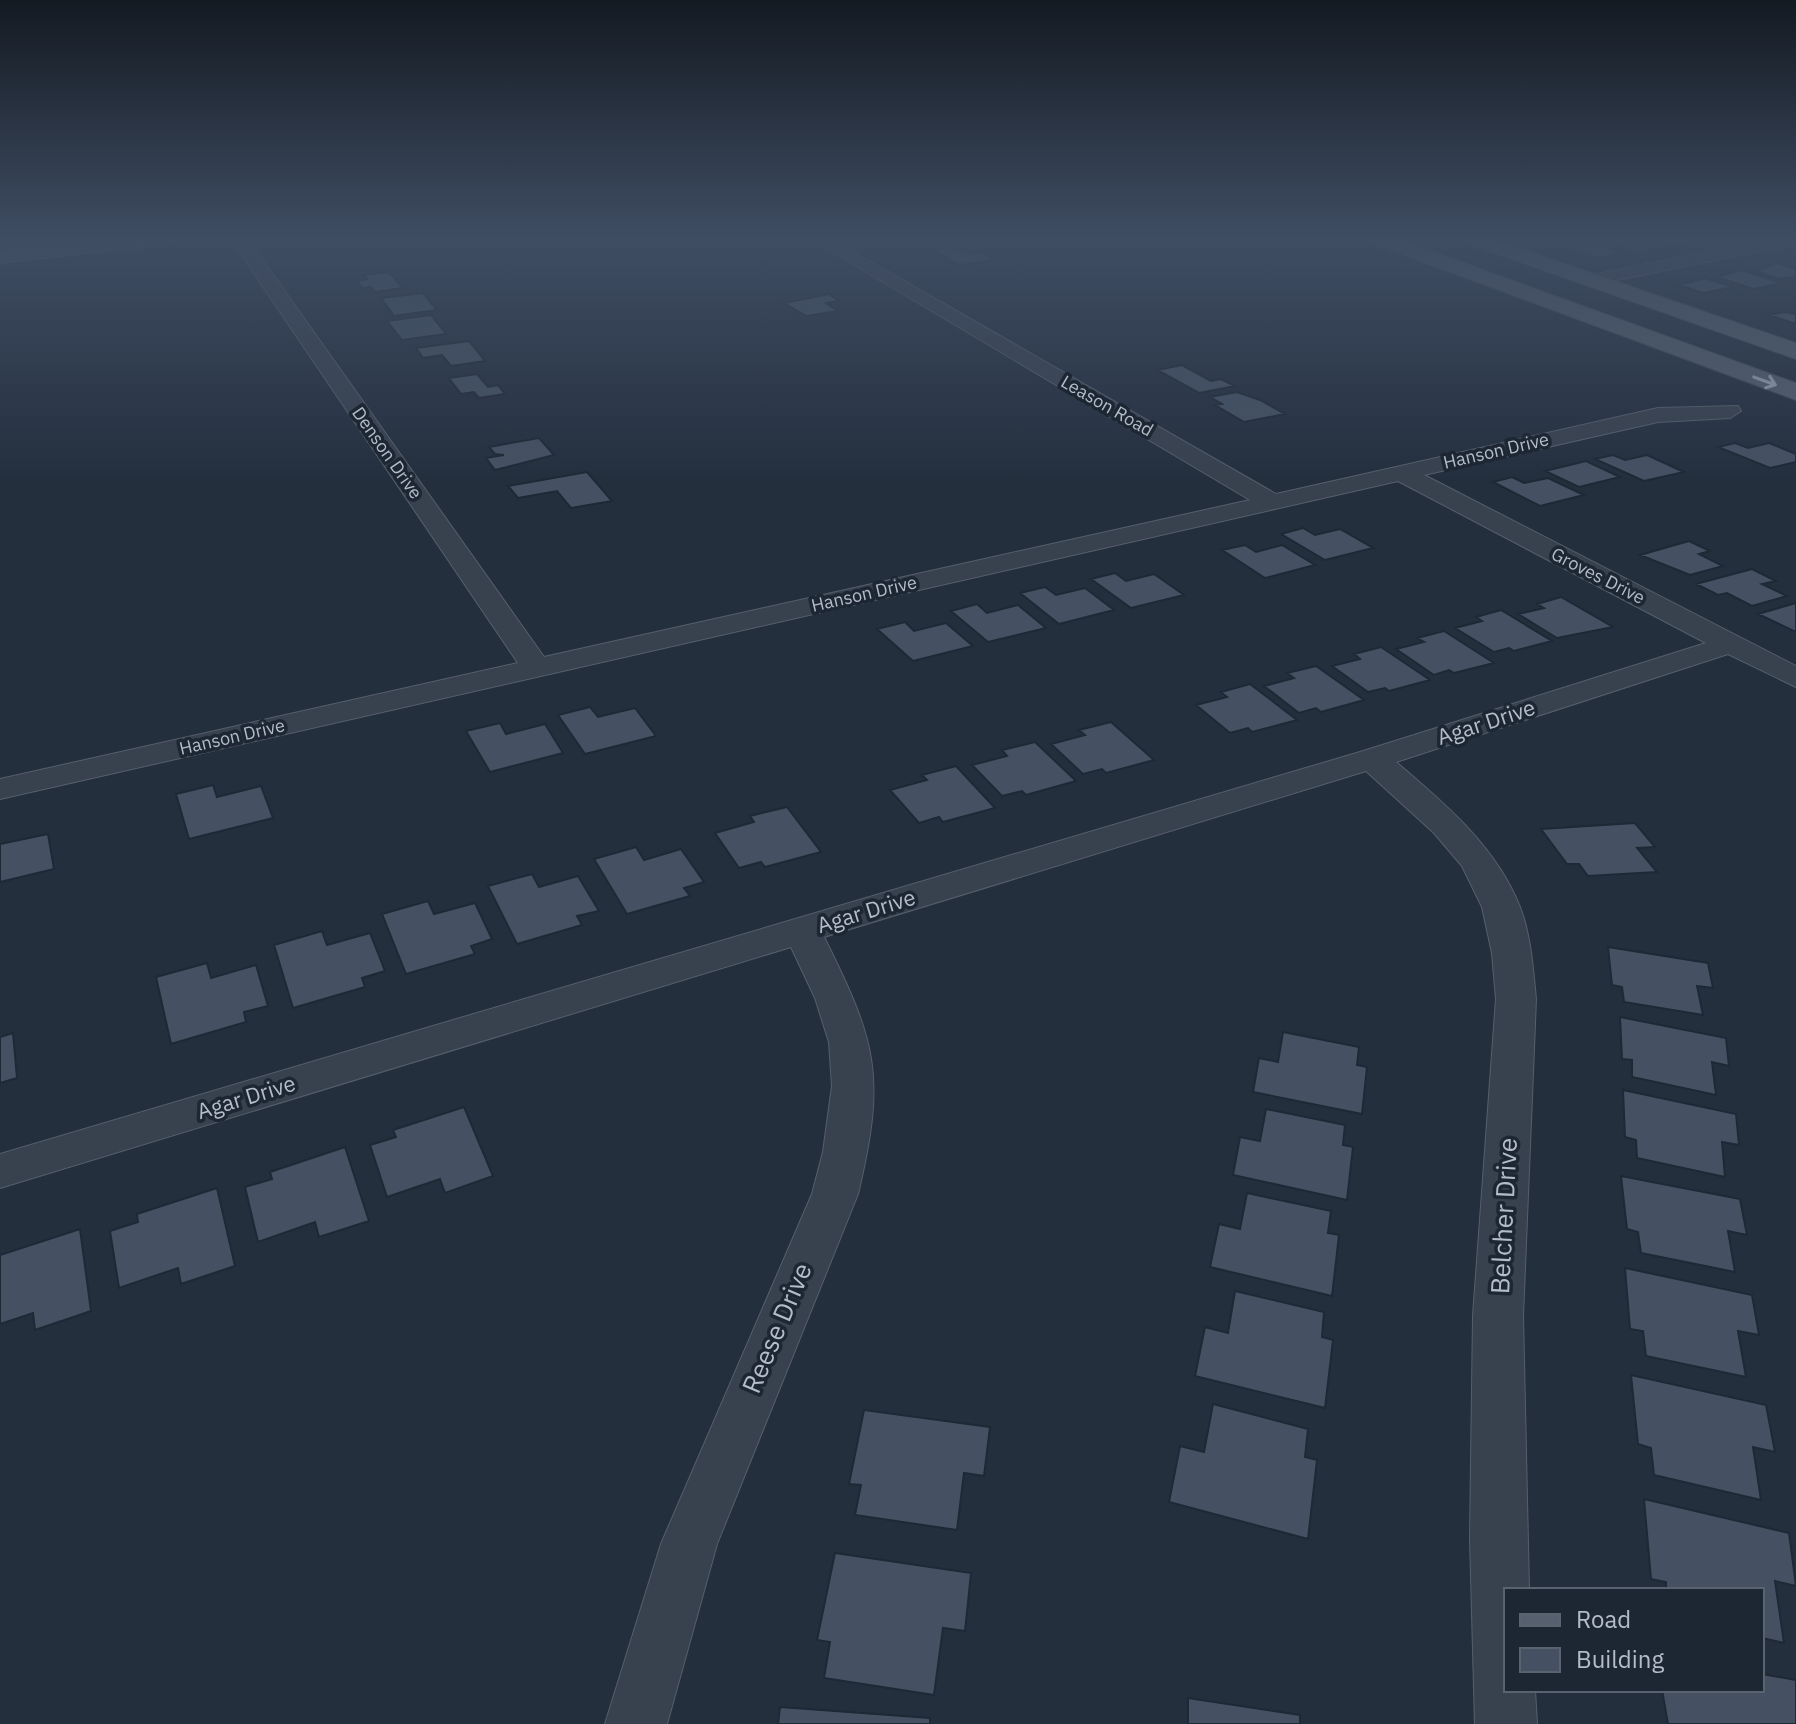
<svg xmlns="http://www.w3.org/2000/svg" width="1796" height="1724" viewBox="0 0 1796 1724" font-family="'IBM Plex Sans',sans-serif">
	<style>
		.building { fill: #455162; stroke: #1f2835; stroke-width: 2 }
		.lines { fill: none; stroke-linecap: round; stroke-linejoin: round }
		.street-casing { stroke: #565f6c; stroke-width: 2 }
		.secondary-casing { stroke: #565f6c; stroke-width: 2 }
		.primary-casing { stroke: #414a57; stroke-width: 2 }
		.street { fill: #38414e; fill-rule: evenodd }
		.secondary { fill: #465061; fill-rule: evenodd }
		.primary { fill: #56606e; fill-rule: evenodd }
		.oneway { stroke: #a1aab7 }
		.labels { text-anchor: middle; stroke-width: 7; stroke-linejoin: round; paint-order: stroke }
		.far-street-label { font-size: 18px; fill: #b4bcc9; stroke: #1d2633 }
		.street-label { font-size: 22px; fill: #b4bcc9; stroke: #1d2633 }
		.near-street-label { font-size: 26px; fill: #b4bcc9; stroke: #1d2633 }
	</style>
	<rect width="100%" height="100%" fill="#242f3e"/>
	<path class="building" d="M1619,238H1641L1663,245L1636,252L1603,241Z
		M1649,238H1695L1687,239L1694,241L1673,245Z
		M1580,245H1601L1623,252L1600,258L1568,248Z
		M954,247L967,254L981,252L995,260L960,265L934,250Z
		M1778,263L1796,269V277L1780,279L1755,271Z
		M1742,270L1782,283L1753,289L1717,277Z
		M389,272L403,288L375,292L371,287L362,288L357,281L367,279L364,275Z
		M1705,278L1734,287L1704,293L1679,285Z
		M423,293L437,310L394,316L381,298Z
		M829,294L839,301L826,303L838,311L806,316L784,303Z
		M1785,312L1796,314V324L1769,315Z
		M431,315L446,334L402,340L387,321Z
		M469,341L485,361L451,366L442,355L423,358L416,348Z
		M1182,365L1211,381L1221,379L1235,386L1199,393L1157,370Z
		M477,374L488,387L498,385L505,394L479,398L474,392L461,394L449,378Z
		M1237,392L1260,400L1285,414L1244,422L1215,405L1222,404L1210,397Z
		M539,438L554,455L495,470L486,458L504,455L495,454L489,447Z
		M1735,443L1748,448L1769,443L1796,454V462L1770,468L1718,447Z
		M1613,455L1625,460L1647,455L1684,472L1644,481L1595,459Z
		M1586,461L1620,477L1579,487L1545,471Z
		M587,472L612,501L571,508L557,491L518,498L508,486Z
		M1512,477L1524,483L1548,478L1584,495L1540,506L1493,482Z
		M1303,528L1315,535L1340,529L1373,548L1325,560L1281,534Z
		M1689,541L1710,551L1699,554L1723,566L1690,575L1640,555Z
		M1245,545L1256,552L1282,545L1315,565L1265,578L1222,550Z
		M1752,569L1776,581L1762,584L1787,596L1752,606L1727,593L1718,595L1696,584Z
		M1115,573L1126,581L1154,574L1184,595L1131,608L1091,579Z
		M1045,587L1056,595L1085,588L1114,610L1059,624L1020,593Z
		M1561,597L1613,627L1557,638L1518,614L1544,608L1537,604Z
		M1796,603V632L1758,614Z
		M977,604L987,613L1018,605L1046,628L988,642L951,611Z
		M1501,610L1552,641L1514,651L1509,648L1494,652L1455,628L1482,621L1476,617Z
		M905,622L914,631L946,623L973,646L913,661L877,629Z
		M1444,631L1494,663L1454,673L1449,670L1434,675L1396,649L1424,642L1417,638Z
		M1381,647L1430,680L1389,691L1385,688L1368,692L1332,666L1360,659L1354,654Z
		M1316,666L1364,700L1321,712L1316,708L1299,713L1264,686L1294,678L1287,673Z
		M1250,684L1297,720L1252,732L1248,728L1230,733L1196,705L1227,697L1221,692Z
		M590,707L598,717L635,708L656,736L585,754L558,715Z
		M1111,722L1154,760L1106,773L1102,769L1083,774L1051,744L1085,735L1079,730Z
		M500,723L506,734L545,724L563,753L490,772L466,731Z
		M1035,742L1076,781L1026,795L1022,791L1002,796L972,765L1007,756L1002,750Z
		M956,766L995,808L943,822L939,817L919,823L890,790L927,780L922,775Z
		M213,785L217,797L261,786L273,818L189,839L176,794Z
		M787,807L821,852L765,867L761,862L739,868L715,833L754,822L750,816Z
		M1635,823L1655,847L1637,848L1657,872L1588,876L1579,864H1567L1541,829Z
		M48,834L54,869L0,882V844Z
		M636,847L644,860L681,849L704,882L684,888L690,896L627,914L594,859Z
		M532,874L539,887L578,876L599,911L577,916L582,925L517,944L488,886Z
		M428,901L434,914L475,903L492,939L471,946L475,954L406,974L382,914Z
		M322,931L327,945L370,933L385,971L362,978L365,987L293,1008L274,945Z
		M1608,947L1708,963L1713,988L1697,986L1703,1015L1624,1002L1622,987L1612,985Z
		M207,963L211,978L256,965L268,1006L244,1012L246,1022L171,1044L156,977Z
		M1620,1017L1726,1038L1729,1066L1712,1062L1716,1095L1632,1077V1060L1622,1059Z
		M1283,1032L1359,1047L1357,1065L1367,1067L1362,1114L1253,1092L1259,1058L1278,1062Z
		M13,1033L17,1078L0,1083V1037Z
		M1623,1090L1736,1114L1739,1145L1722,1142L1725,1177L1637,1158L1636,1140L1625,1137Z
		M464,1107L493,1176L445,1193L440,1179L387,1197L370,1145L396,1137L393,1130Z
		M1266,1109L1345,1125L1343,1145L1353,1147L1347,1200L1233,1175L1240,1137L1260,1141Z
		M345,1147L369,1221L319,1237L315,1222L258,1242L245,1187L272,1179L270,1172Z
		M1621,1176L1740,1199L1747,1235L1728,1231L1735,1272L1641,1253L1638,1232L1627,1229Z
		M217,1188L235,1266L181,1284L178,1268L119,1288L110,1231L138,1222L137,1214Z
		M1247,1193L1331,1211L1328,1233L1339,1235L1332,1296L1210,1267L1219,1224L1240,1229Z
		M80,1229L91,1311L35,1330L33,1313L0,1324V1255Z
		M1625,1268L1752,1295L1759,1335L1738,1331L1746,1377L1646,1356L1643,1331L1630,1329Z
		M1235,1291L1324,1312L1322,1337L1333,1340L1325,1408L1195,1376L1205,1327L1228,1333Z
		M1631,1375L1766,1405L1775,1452L1753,1447L1761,1500L1654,1475L1651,1448L1638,1444Z
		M1213,1404L1308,1429L1305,1457L1317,1460L1308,1539L1169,1502L1180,1446L1204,1452Z
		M864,1410L990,1427L984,1476L964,1473L957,1530L855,1515L861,1485L849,1484Z
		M1644,1499L1789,1533L1796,1586L1775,1581L1784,1643L1762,1638V1590H1666V1582L1651,1579Z
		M835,1553L971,1573L965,1631L943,1628L934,1695L824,1678L830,1642L817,1640Z
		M1762,1674L1796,1680V1724H1668L1662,1690H1762Z
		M1188,1698L1300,1715V1724H1188Z
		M780,1707L930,1718V1724H778Z"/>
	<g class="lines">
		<defs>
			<path id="street" d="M230,238H247L544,657L1250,500L809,238H829L1276,494L1658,408L1738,406L1741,411L1730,418L1658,422L1424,475L1796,666V687L1728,654L1396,762C1444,803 1496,846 1520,907C1531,936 1533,969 1536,999L1523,1316L1529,1590H1506V1690H1535L1537,1724H1475L1470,1538L1473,1316L1496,999L1492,953L1482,907L1462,866L1434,833L1366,771L824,937C877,1043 886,1076 858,1194L717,1544L667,1724H605L661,1544L812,1194L823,1152L832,1086L829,1042L815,998L791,947L0,1188V1154L1360,752L1706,643L1398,481L0,799V779L518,663Z
				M1776,238H1796V244L1592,285L1583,280L1592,275Z"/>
			<path id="secondary" d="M114,238H180L170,244L0,263V251Z"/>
			<path id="primary" d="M1366,238H1395L1796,383V400L1369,242Z
				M1460,238H1490L1796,343V359L1463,242Z"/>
		</defs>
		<use href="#street" class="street-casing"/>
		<use href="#secondary" class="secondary-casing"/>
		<use href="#primary" class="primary-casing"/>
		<use href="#street" class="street"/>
		<use href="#secondary" class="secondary"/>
		<use href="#primary" class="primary"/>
	</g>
	<defs><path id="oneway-shaft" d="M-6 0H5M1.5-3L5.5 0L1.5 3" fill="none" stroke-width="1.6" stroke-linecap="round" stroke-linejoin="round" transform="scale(2)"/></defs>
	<use class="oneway" href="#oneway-shaft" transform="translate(1765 381) rotate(20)"/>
	<linearGradient id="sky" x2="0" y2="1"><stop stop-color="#141a22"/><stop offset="0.5" stop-color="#3f4d63"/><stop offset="1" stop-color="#3f4d63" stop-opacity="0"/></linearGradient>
	<rect width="1796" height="479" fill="url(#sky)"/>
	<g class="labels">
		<g class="far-street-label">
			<text transform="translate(1107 406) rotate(30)" y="6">Leason Road</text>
			<text transform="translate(1496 451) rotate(-13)" y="6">Hanson Drive</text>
			<text transform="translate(387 453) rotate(55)" y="6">Denson Drive</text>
			<text transform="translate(1598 576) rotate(27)" y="6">Groves Drive</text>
			<text transform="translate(864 594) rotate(-13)" y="6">Hanson Drive</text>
			<text transform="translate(232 737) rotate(-13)" y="6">Hanson Drive</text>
		</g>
		<g class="street-label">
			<text transform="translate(1486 722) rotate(-18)" y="8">Agar Drive</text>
			<text transform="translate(866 911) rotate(-17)" y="8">Agar Drive</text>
			<text transform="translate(246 1097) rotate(-17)" y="8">Agar Drive</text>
		</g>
		<g class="near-street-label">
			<text transform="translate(1504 1216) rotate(-87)" y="9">Belcher Drive</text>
			<text transform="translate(777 1328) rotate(-67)" y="9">Reese Drive</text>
		</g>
	</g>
	<rect x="1504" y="1588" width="260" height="104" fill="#1d2633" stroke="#59626f" stroke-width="2"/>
	<rect x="1520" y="1614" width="40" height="12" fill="#56606e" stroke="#59626f" stroke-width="2"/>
	<text x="1576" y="1628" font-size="24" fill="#b4bcc9">Road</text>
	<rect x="1520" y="1648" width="40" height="24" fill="#455162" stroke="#59626f" stroke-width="2"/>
	<text x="1576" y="1668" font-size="24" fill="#b4bcc9">Building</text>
</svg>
